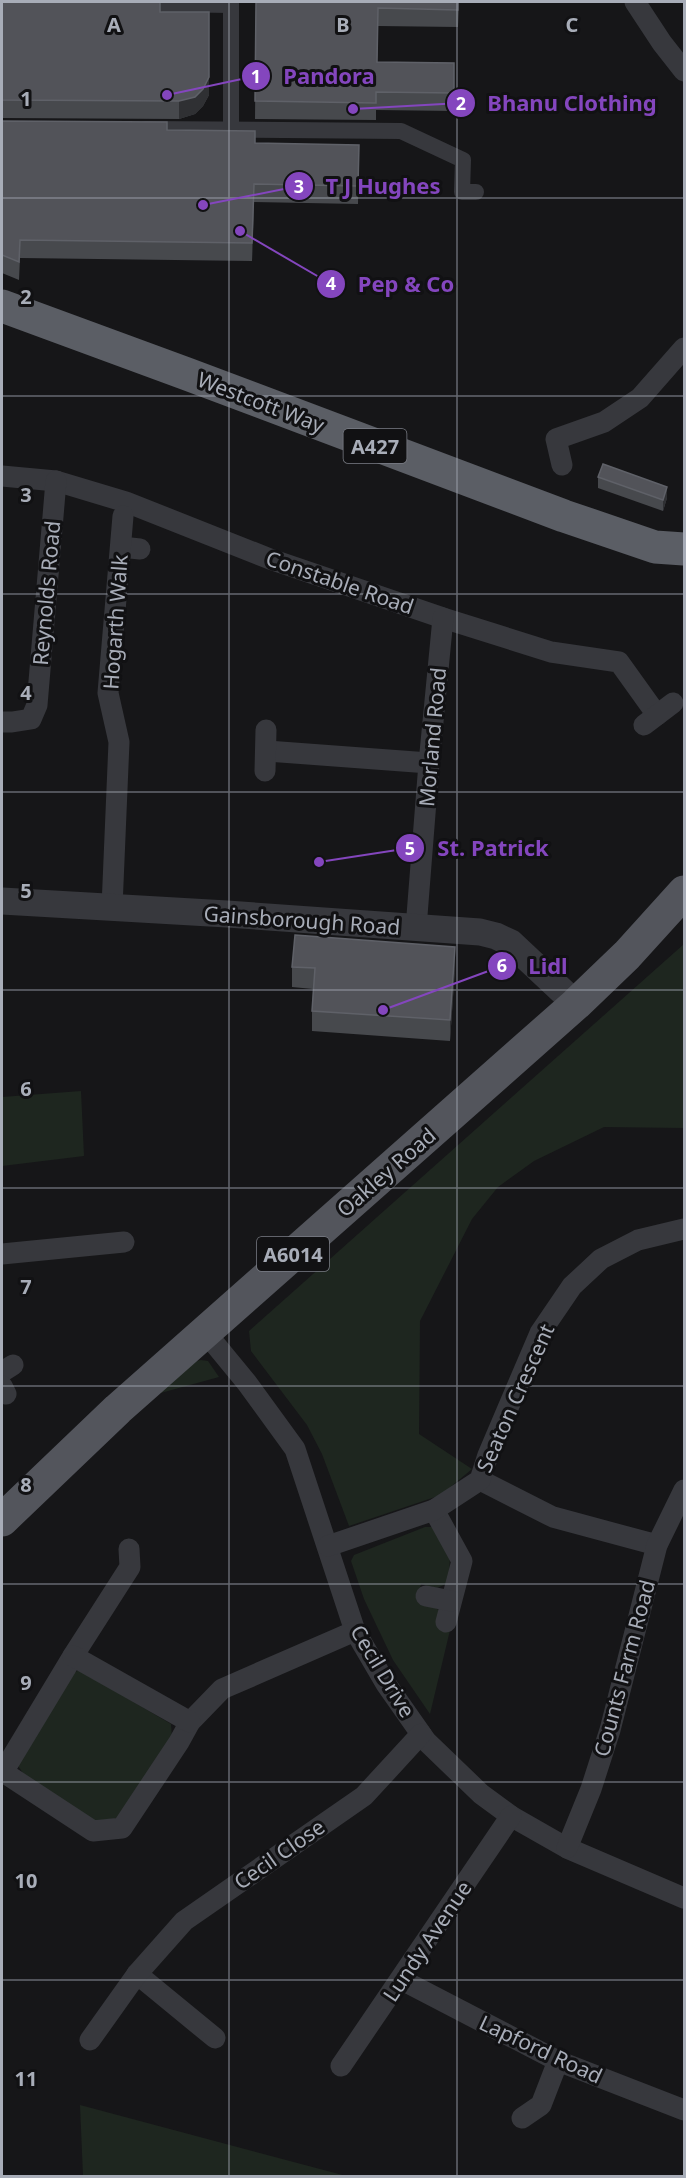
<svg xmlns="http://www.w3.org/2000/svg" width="686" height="2178" viewBox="0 0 686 2178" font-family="'Noto Sans',sans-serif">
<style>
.green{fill:#1e261f}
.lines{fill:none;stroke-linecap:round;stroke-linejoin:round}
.pedestrian{stroke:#37383d;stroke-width:16}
.minor{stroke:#37383d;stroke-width:21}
.tertiary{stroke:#37383d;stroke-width:27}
.primary{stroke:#53555c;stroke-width:33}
.trunk{stroke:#5b5e65;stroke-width:33}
.wall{fill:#47494d}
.shaded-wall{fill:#2f3033}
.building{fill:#525359;stroke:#5f6168;stroke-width:1.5}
.grid{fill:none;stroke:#a8adb8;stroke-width:1.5;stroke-opacity:0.55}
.labels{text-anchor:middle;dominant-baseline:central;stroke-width:6;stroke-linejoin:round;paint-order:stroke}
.shield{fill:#111113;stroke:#7b7e86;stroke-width:1.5}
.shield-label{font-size:20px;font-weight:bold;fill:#a8adb8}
.street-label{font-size:21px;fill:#a8adb8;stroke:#111113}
.grid-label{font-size:20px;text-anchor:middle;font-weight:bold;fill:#a8adb8;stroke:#111113;stroke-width:6;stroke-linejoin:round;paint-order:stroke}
.leader{fill:none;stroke:#8446be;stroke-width:2}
.callout-dot{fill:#8446be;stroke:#111113;stroke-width:2}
.mark-label{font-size:18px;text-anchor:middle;font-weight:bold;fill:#fff}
.callout-label{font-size:22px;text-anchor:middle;font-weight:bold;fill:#8446be;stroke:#111113;stroke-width:6;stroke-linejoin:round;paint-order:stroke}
</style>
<rect width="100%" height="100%" fill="#161618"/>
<!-- green -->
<g class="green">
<path d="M684 944V1128L604 1127 534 1161 498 1187 472 1219 420 1321 419 1434 472 1469 441 1495 349 1526 322 1454 307 1425 251 1351 249 1331Z"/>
<path d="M81 1091 84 1156 2 1166V1097Z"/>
<path d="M201 1360 208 1361 219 1377 157 1394 192 1362Z"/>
<path d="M425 1527H434L450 1554 449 1577 446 1584 437 1588 421 1584 418 1601 434 1605 451 1626 430 1714 393 1660 364 1599 351 1561 354 1555Z"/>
<path d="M79 1670 171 1724 172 1738 118 1818 95 1821 26 1778 17 1764 72 1674Z"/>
<path d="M80 2105 335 2173 346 2176H83Z"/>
</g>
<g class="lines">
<!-- pedestrian -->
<g class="pedestrian">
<path d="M163 4 231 5"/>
<path d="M146 129 401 131 463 160 462 192H476"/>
<path d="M231 129V2"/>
</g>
<!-- minor -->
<g class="minor">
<path d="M635 2 662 43 684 71"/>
<path d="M562 465 556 439 604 422 640 398 684 348"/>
<path d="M2 476 56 481 126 502 270 559 443 618 551 652 619 662 657 715"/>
<path d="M121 547 140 549"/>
<path d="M2 722H12L31 719 37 705 56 481"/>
<path d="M644 725 673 703"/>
<path d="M267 751 429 763"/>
<path d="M265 771 266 730"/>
<path d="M112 907 119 742 108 693 123 516"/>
<path d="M416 928 429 763 443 618"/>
<path d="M2 1254 124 1242"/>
<path d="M205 1332 247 1383 295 1449 355 1631 386 1684 426 1741 481 1794 511 1816 567 1848 684 1898"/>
<path d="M2 1372 13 1365"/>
<path d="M2 1386 6 1394"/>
<path d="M480 1480 553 1517 657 1545"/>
<path d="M434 1510 462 1561 446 1622"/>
<path d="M328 1546 434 1510 480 1480 488 1455 540 1333 572 1286 601 1259 638 1240 684 1229"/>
<path d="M129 1549 130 1567 73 1656 3 1772 93 1831 122 1828 179 1742 190 1722 222 1689 355 1631"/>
<path d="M426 1596 451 1601"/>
<path d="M73 1656 190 1722"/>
<path d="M567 1848 591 1789 610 1730 657 1545 684 1490"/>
<path d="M137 1974 215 2038"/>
<path d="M402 1980 558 2061 684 2110"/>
<path d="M90 2040 137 1974 184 1921 364 1796 421 1734"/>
<path d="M341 2066 511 1816"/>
<path d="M522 2118 541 2105 558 2061"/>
</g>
<!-- tertiary -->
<path class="tertiary" d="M2 901 227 914 480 932 496 936 511 943 576 1004"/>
<!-- primary -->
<path class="primary" d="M2 1520 118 1409 576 1004 627 955 684 892"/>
<!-- trunk -->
<path class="trunk" d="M2 306 187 374 564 516 655 547 684 549"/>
</g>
<!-- wall -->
<g class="wall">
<path d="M2 2 160 12 209 95 203 106 195 114 179 119 2 118Z"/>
<path d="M256 2H459L458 27 378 26 377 62 454 63V111L376 110V120L255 119Z"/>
<path d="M2 121 167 130 255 143 359 145 358 204 254 202 252 261 20 258 19 280 2 273Z"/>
<path d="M598 477 667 498 663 511 598 488Z"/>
<path d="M292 967 455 968 450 1041 312 1031V1011L313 989 292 987Z"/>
</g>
<!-- shaded-wall -->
<g class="shaded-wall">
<path d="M209 12V95L203 106 195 114 179 119V101Z"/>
<path d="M254 184V202L252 261V243Z"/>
<path d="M667 487V498L663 511V500Z"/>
<path d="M455 947V968L450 1041V1020Z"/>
</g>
<!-- building -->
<g class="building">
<path d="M2 2H160V12H209V77L203 89 195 97 179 101 2 100Z"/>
<path d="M256 2H458V10L378 8 377 62 454 63V93L376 92V103L255 101Z"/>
<path d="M2 121 167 122V130L255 131V143L359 145 358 186 254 184 252 243 20 240 19 262 2 255Z"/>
<path d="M603 464 667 487 663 500 598 477Z"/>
<path d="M295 935 455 947 450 1020 312 1011 315 968 292 967Z"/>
</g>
<!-- grid -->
<path class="grid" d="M229 2V2176M457 2V2176M2 198H684M2 396H684M2 594H684M2 792H684M2 990H684M2 1188H684M2 1386H684M2 1584H684M2 1782H684M2 1980H684"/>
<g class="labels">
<!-- shield labels -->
<g class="shield">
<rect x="343.5" y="429" width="63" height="34" rx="4.5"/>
<rect x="257" y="1237" width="72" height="34" rx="4.5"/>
</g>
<g class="shield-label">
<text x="375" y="446">A427</text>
<text x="293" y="1254">A6014</text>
</g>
<!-- street labels -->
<g class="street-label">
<text transform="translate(261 402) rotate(21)">Westcott Way</text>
<text transform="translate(340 582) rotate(19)">Constable Road</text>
<text transform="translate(46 593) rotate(-85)">Reynolds Road</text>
<text transform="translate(115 622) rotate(-86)">Hogarth Walk</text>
<text transform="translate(432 737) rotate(-85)">Morland Road</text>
<text transform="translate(302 920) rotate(4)">Gainsborough Road</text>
<text transform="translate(386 1172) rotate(-41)">Oakley Road</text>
<text transform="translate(515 1398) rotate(-66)">Seaton Crescent</text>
<text transform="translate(624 1668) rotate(-75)">Counts Farm Road</text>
<text transform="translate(383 1671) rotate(59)">Cecil Drive</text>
<text transform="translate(279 1854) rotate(-35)">Cecil Close</text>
<text transform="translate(427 1941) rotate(-56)">Lundy Avenue</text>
<text transform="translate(541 2049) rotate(25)">Lapford Road</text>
</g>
</g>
<g class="grid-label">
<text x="114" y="32">A</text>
<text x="343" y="32">B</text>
<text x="572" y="32">C</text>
<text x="26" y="106">1</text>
<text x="26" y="304">2</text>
<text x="26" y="502">3</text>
<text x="26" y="700">4</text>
<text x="26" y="898">5</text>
<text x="26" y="1096">6</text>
<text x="26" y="1294">7</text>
<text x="26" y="1492">8</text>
<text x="26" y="1690">9</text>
<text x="26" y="1888">10</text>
<text x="26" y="2086">11</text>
</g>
<!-- callouts -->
<path class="leader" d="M167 95L256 76M353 109L461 103M203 205L299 186M240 231L331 284M319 862L410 848M383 1010L502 966"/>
<g class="callout-dot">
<circle cx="167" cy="95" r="6"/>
<circle cx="353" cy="109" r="6"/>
<circle cx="203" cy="205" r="6"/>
<circle cx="240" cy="231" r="6"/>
<circle cx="319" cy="862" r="6"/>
<circle cx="383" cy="1010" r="6"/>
<circle cx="256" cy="76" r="15"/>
<circle cx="461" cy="103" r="15"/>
<circle cx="299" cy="186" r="15"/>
<circle cx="331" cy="284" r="15"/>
<circle cx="410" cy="848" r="15"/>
<circle cx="502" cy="966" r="15"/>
</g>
<g class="mark-label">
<text x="256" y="83">1</text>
<text x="461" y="110">2</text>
<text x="299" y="193">3</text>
<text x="331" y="290">4</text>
<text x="410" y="855">5</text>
<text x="502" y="972">6</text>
</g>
<g class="callout-label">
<text x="329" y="84">Pandora</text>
<text x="572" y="111">Bhanu Clothing</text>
<text x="383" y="194">T J Hughes</text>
<text x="406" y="292">Pep &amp; Co</text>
<text x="493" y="856">St. Patrick</text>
<text x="548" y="974">Lidl</text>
</g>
<!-- border -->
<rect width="686" height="2178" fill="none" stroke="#a8adb8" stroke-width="6"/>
</svg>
